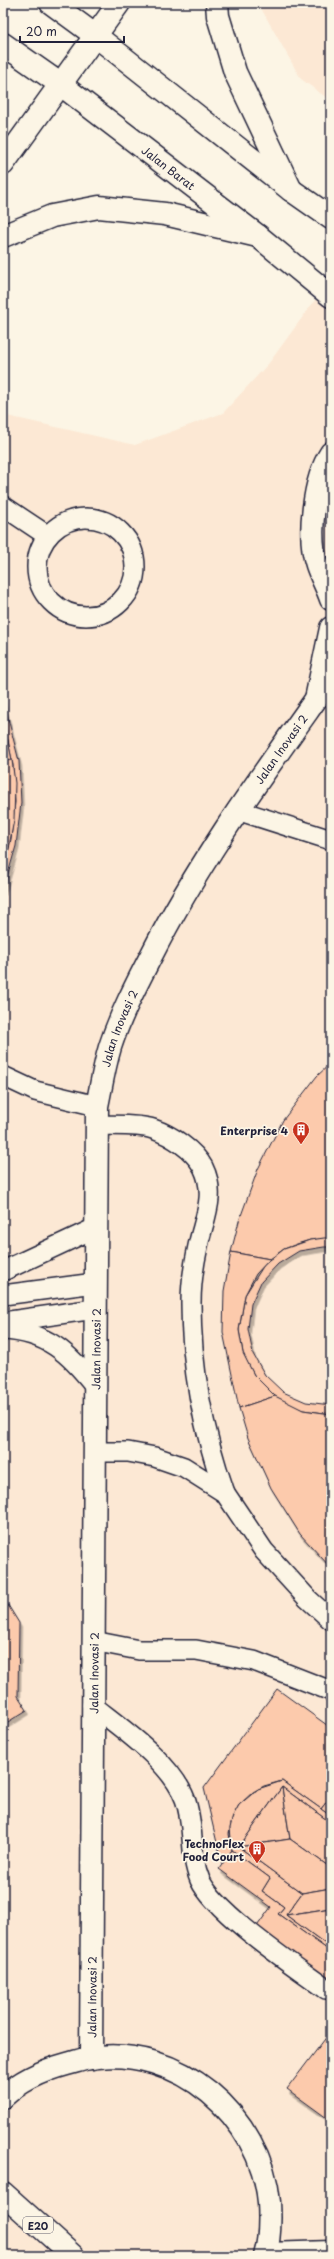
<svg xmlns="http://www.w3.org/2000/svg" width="334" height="2259" viewBox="0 0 334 2259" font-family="'Playpen Sans',sans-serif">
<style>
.built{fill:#fce8d4}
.building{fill:#fccaac;stroke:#22223b;filter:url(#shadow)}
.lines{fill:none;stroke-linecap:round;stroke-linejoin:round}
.service-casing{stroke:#22223b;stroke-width:22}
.minor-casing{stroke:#22223b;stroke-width:25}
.secondary-casing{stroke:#22223b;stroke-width:25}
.trunk-casing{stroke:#22223b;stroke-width:25}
.motorway-casing{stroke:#22223b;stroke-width:25}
.service{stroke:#fcf5e5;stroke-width:19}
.minor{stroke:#fcf5e5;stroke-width:22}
.secondary{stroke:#fcf5e5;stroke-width:22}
.trunk{stroke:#fcf5e5;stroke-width:22}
.motorway{stroke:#fcf5e5;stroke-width:22}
.labels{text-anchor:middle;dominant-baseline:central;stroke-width:3.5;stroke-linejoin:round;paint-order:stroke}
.shield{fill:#fcf5e5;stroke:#63616e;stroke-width:1}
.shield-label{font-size:10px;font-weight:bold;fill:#22223b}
.street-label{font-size:11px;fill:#22223b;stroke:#fcf5e5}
.poi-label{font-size:11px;font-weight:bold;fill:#22223b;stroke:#fcf5e5;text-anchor:end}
</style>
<defs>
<filter id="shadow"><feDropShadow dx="2.5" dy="4.5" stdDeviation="0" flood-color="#0004"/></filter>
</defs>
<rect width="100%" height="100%" fill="#fcf5e5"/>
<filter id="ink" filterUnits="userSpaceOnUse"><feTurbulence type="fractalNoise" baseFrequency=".025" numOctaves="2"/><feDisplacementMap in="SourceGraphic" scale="8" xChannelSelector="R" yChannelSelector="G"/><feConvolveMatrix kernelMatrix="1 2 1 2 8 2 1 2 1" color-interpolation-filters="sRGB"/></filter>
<g filter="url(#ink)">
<!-- built -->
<g class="built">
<path d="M258 3H331V101L301 79Z"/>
<path d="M331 278V2256H3V415L135 445 223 413 269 363Z"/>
</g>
<!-- building -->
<g class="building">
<path d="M3 699 19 761 21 803 16 846 3 891V865L5 867 11 839 15 802 13 765 3 717Z"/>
<path d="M3 717 12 760 3 761Z"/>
<path d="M12 760 15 783 14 820 5 867 3 865V761Z"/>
<path d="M331 1063V1238L310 1240 297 1244 284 1249 270 1259 231 1252 239 1221 258 1169 283 1120 317 1076Z"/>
<path d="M324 1238H331V1247H324L299 1251 278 1264 261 1282 251 1304 248 1329 253 1354 265 1375 283 1392 306 1402 331 1405V1414L303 1410 290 1406 269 1392 254 1375 248 1364 243 1353 239 1330 245 1295 264 1265 284 1249 310 1240Z"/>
<path d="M231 1252 270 1259 256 1274 245 1295 239 1330 243 1353 254 1375 275 1396 239 1408 223 1332 224 1291Z"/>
<path d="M275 1396 303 1410 331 1414V1568L300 1534 271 1488 248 1438 239 1408Z"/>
<path d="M3 1597 19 1623 18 1696 27 1710 3 1725Z"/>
<path d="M277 1689 331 1728V1796L321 1809 282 1781 264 1786 253 1792 239 1805 233 1816 229 1834 232 1850 222 1864 204 1788Z"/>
<path d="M282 1781 331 1816V1823L282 1787 239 1847 302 1893 286 1915 331 1948V1952L278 1914 284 1907 262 1891 270 1878 232 1850 230 1828 233 1816 239 1805 258 1789Z"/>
<path d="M282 1787 290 1839 239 1847Z"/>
<path d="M282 1787 331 1823V1868L290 1839Z"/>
<path d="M331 1796V1816L321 1809Z"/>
<path d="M290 1839 331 1868V1888L302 1893 239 1847Z"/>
<path d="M232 1850 270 1878 262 1891 284 1907 278 1914 331 1952V1985L255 1929 271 1907 219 1869Z"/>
<path d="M331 1888V1908L286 1915 302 1893Z"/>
<path d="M331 1908V1948L286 1915Z"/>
<path d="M331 2031V2121L287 2089Z"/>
</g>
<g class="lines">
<defs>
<g id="service">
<path d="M3 506 48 536"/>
<circle cx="86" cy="567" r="49"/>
<path d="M237 810 331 840"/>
<path d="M3 1076 35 1091 97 1106"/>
<path d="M96 1125C112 1126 138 1124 153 1129 171 1135 194 1150 203 1167 217 1195 204 1218 198 1246 194 1264 191 1284 191 1303 191 1369 203 1431 225 1493"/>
<path d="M3 1271 95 1228"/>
<path d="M3 1295 95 1283"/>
<path d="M3 1322 95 1309"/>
<path d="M3 1330C47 1332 69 1353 95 1386"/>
<path d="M95 1452H128L155 1457 184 1467 225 1493 264 1551 308 1599 331 1620"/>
<path d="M93 1641 139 1650H196L254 1661 331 1691"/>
<path d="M92 1705C122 1729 171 1762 185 1799 195 1825 189 1855 200 1880 215 1913 295 1966 326 1989"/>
</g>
<g id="minor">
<path d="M96 36 291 190 331 218"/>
<path id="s1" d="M60 84 258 236 331 296"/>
<path d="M331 453C314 479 307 536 317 565 321 577 327 587 331 599"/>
<path d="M316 699 331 628"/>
<path id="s2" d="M91 2058 97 1106C101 1087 104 1067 110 1047 120 1016 136 985 151 956 197 865 257 782 316 699L331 683"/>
<path d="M3 2097C20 2081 45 2070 67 2064 75 2062 83 2059 90 2058 178 2044 261 2116 269 2202 270 2219 270 2239 265 2256"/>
<path d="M266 2254 331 2252"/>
</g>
<g id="secondary">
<path d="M51 3 96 36"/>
<path d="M3 44 60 84"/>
</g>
<g id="trunk">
<path d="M217 3 218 16 235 72 291 190"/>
<path d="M3 164 119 3"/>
<path d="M3 236 52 216 99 207 165 214 258 236"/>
</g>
<path id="motorway" d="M3 2193 73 2256"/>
</defs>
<!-- service casing -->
<use href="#service" class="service-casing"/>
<!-- minor casing -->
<use href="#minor" class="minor-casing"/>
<!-- secondary casing -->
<use href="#secondary" class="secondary-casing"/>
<!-- trunk casing -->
<use href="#trunk" class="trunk-casing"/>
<!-- motorway casing -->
<use href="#motorway" class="motorway-casing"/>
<!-- service -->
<use href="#service" class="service"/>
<!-- minor -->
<use href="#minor" class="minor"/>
<!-- secondary -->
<use href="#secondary" class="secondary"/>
<!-- trunk -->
<use href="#trunk" class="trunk"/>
<!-- motorway -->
<use href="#motorway" class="motorway"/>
</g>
</g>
<!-- icons -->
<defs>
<symbol id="building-pin" viewBox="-11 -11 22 30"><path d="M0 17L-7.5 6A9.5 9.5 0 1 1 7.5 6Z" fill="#c8321e" stroke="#fcf5e5"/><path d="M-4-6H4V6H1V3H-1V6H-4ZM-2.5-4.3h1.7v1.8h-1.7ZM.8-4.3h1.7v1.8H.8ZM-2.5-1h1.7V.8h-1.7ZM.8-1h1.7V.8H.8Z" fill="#fff"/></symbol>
</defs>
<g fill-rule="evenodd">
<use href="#building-pin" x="291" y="1120" width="20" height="27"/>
<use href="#building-pin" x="247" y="1839" width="20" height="27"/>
</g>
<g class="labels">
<!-- shield labels -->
<rect class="shield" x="23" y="2217" width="30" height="16" rx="3"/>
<g class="shield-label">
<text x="38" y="2225">E20</text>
</g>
<!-- street labels -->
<g class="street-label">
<text stroke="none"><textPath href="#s1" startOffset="137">Jalan Barat</textPath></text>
<text stroke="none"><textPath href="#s2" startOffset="1357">Jalan Inovasi 2</textPath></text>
<text stroke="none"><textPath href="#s2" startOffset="1033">Jalan Inovasi 2</textPath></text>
<text stroke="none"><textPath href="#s2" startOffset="709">Jalan Inovasi 2</textPath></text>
<text stroke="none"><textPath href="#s2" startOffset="385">Jalan Inovasi 2</textPath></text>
<text stroke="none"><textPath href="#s2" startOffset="61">Jalan Inovasi 2</textPath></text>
</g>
<!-- poi labels -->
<g class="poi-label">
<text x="288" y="1130">Enterprise 4</text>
<text x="244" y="1843">TechnoFlex<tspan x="244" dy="13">Food Court</tspan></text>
</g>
</g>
<!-- margin -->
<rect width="334" height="2259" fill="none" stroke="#fcf5e5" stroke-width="16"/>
<rect x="8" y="8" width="318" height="2243" fill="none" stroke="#22223b" stroke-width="1.5" filter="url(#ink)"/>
<!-- scale -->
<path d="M20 36v6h104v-6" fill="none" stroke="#22223b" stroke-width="2"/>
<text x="26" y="36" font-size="12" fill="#22223b" stroke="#fcf5e5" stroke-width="3" paint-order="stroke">20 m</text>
</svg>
